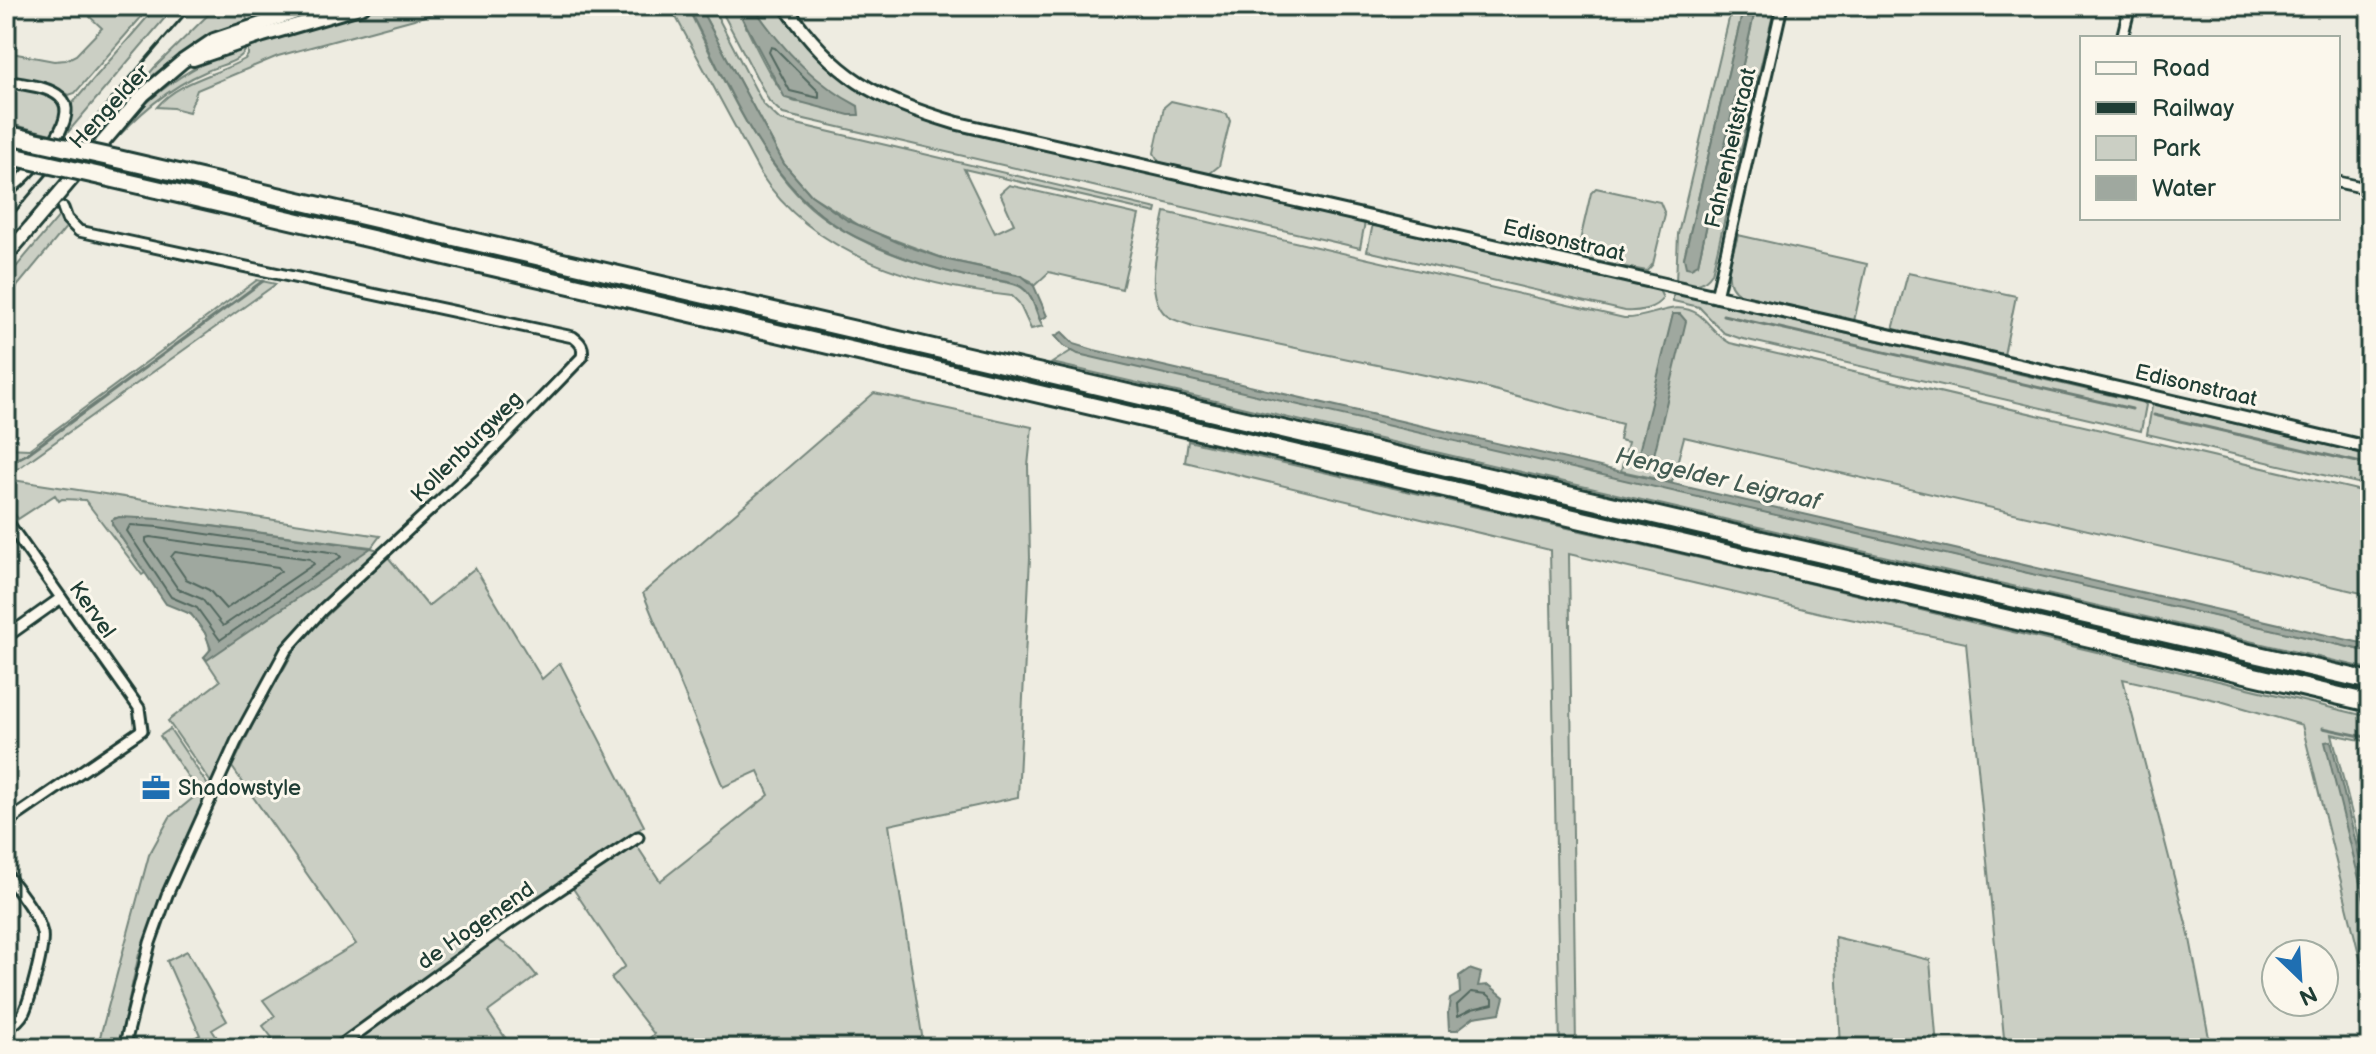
<svg xmlns="http://www.w3.org/2000/svg" width="2376" height="1054" viewBox="0 0 2376 1054" font-family="'Balsamiq Sans',sans-serif">
<style>
.green{fill:#cbcfc4;stroke:#75867c;stroke-width:2}
.water{fill:#9fa89f;stroke:#6c7d74;stroke-width:2}
.lines{fill:none;stroke-linecap:round;stroke-linejoin:round}
.shore{stroke:#52685f;stroke-width:2}
.stream{stroke:#6c7d74;stroke-width:3}
.minor-casing{stroke:#1f3d34;stroke-width:15}
.tertiary-casing{stroke:#1f3d34;stroke-width:17}
.secondary-casing{stroke:#1f3d34;stroke-width:18}
.motorway-casing{stroke:#1f3d34;stroke-width:22}
.minor{stroke:#fbf7ec;stroke-width:9}
.tertiary{stroke:#fbf7ec;stroke-width:11}
.secondary{stroke:#fbf7ec;stroke-width:12}
.motorway{stroke:#fbf7ec;stroke-width:16}
.rail{stroke:#1f3d34;stroke-width:3}
.motorway-bridge-casing{stroke:#1f3d34;stroke-width:22;stroke-linecap:butt}
.motorway-bridge{stroke:#fbf7ec;stroke-width:16}
.labels{text-anchor:middle;dominant-baseline:central;stroke-width:6;stroke-linejoin:round;paint-order:stroke}
.street-label{font-size:22px;fill:#1f3d34;stroke:#fbf7ec}
.poi-label{font-size:22px;fill:#1f3d34;stroke:#fbf7ec;text-anchor:start}
.water-label{font-size:24px;font-style:italic;fill:#455d54;stroke:#fbf7ec}
</style>
<rect width="100%" height="100%" fill="#eeece1"/>
<filter id="ink" filterUnits="userSpaceOnUse"><feTurbulence type="fractalNoise" baseFrequency=".0125" numOctaves="2"/><feDisplacementMap in="SourceGraphic" scale="16" xChannelSelector="R" yChannelSelector="G"/><feConvolveMatrix kernelMatrix="1 2 1 2 8 2 1 2 1" color-interpolation-filters="sRGB"/></filter>
<g filter="url(#ink)">
<!-- green -->
<g class="green">
<path d="M99 6H151L75 93 69 95 54 87 6 76V52L54 61 66 60 76 55 102 28 90 17Z"/>
<path d="M157 6H175L64 137 60 136 69 123 72 104Z"/>
<path d="M217 6H243L248 23C211 39 174 54 145 83 128 100 109 133 90 144L154 68Z"/>
<path d="M377 6H462L278 56 197 90 189 112 173 108 157 107C178 81 217 75 245 59L248 55V45Z"/>
<path d="M670 6H687C718 69 764 174 820 215 860 245 917 265 965 276 981 280 1003 279 1019 286 1034 293 1035 314 1043 326L1031 329 1019 303 1012 296C919 286 813 256 760 173Z"/>
<path d="M699 6H712L763 104 780 120 1157 209 1156 213 964 169 995 233 1014 224 1000 193 1009 185 1139 215 1122 289 1049 272 1034 286 1031 281 1016 274 948 260 865 229 811 195 784 164Z"/>
<path d="M719 6H736C746 25 777 100 796 102 810 104 827 99 841 98 806 76 775 40 753 6H779C816 63 866 101 931 121L1365 222 1360 248 783 114 769 101Z"/>
<path d="M1732 6H1744L1684 258 1698 264 1756 6H1775L1712 273C1702 288 1691 285 1676 282L1678 234Z"/>
<path d="M243 45 245 51C238 63 219 65 207 71 167 88 136 116 108 148L104 147C149 96 179 71 243 45Z"/>
<path d="M6 83 56 97 63 110 55 135 6 123Z"/>
<path d="M1171 101 1227 114 1230 121 1219 166 1209 174 1159 162 1154 153 1164 107Z"/>
<path d="M1596 188 1660 202 1665 214 1653 264 1647 271 1576 258 1591 193Z"/>
<path d="M1165 212 1624 318C1649 320 1674 298 1698 314 1710 323 1716 336 1730 343L2370 493V595L1684 437 1672 482 1621 471 1628 442 1619 440 1622 424 1487 388 1195 327C1187 323 1173 321 1166 315 1142 293 1160 240 1165 212Z"/>
<path d="M59 216 63 217 68 225 6 300V279Z"/>
<path d="M1373 224 1659 290 1663 298C1655 309 1639 312 1625 311L1367 251Z"/>
<path d="M1738 235 1867 264 1854 321 1740 294C1718 282 1734 253 1738 235Z"/>
<path d="M1908 273 2016 296 2004 355 1893 330Z"/>
<path d="M257 280 276 284 6 477V448L29 449Z"/>
<path d="M1677 294 2144 403 2146 405 2141 431 1739 338 1724 333 1699 307 1673 301V296Z"/>
<path d="M1071 351 2370 652V669L1052 363Z"/>
<path d="M874 393 1032 427 1028 466 1030 558 1018 797 889 825 924 1048H639L654 1034 611 978 625 966 572 887 635 843 660 881 769 795 758 771 723 787 643 593Z"/>
<path d="M2155 405 2370 455V486L2147 434 2152 406Z"/>
<path d="M1188 441 1782 577 2370 717V742L2332 734 2370 886V998L2302 725 2220 701 2123 679 2190 939 2211 1048H2005L1966 643 1821 613 1569 554 1576 1048H1560L1550 550 1185 462Z"/>
<path d="M6 479 380 536 371 548 380 550C353 575 324 599 300 628 262 673 238 731 212 784L168 721 220 681 204 657 210 652C210 637 198 617 185 611L258 625 370 547 159 519 115 518 112 524 145 573 142 575 85 500 62 499 59 501 55 495 18 519 6 501Z"/>
<path d="M388 557 428 606 475 568 542 679 560 663 644 826 333 1048H280L263 1026 275 1016 263 1000 356 944 232 767 260 710 300 641Z"/>
<path d="M170 729 209 787 139 954 118 1048H97L149 855 170 817 199 793 160 736Z"/>
<path d="M1835 937 1930 960 1937 1048H1840Z"/>
<path d="M497 939 519 954 537 976 488 1012 512 1048H347Z"/>
<path d="M187 951 227 1021 212 1030 224 1048H175L200 1035 167 961Z"/>
</g>
<!-- water -->
<g class="water">
<path d="M687 6H699L784 164 811 195 847 220 904 245 948 260 1022 276 1034 286 1047 316 1040 320C1036 308 1031 291 1018 285 1004 279 985 280 970 277 932 269 891 254 856 237 766 192 732 90 687 6Z"/>
<path d="M736 6H753C780 47 814 83 858 106L859 115H849L785 98Z"/>
<path d="M1744 6H1756L1698 264 1691 268 1686 267 1684 258Z"/>
<path d="M1673 314H1680L1686 321 1654 455 1639 452Z"/>
<path d="M1062 332 1074 344 1094 350 2370 645V652L1078 354 1064 346 1055 336Z"/>
<path d="M119 517 159 519 371 548 207 660 204 657 211 649 205 633 191 614 166 604 112 524V520Z"/>
<path d="M2331 741 2370 900V923L2325 742Z"/>
<path d="M1469 969 1481 973 1478 986 1489 985 1504 997 1500 1013 1474 1017 1457 1030H1449L1448 1013 1450 999 1460 993 1459 976Z"/>
</g>
<g class="lines">
<!-- shore -->
<g class="shore">
<path d="M771 47 775 48 819 92V98L790 91 769 52Z"/>
<path d="M130 525 158 527 337 553 341 557 220 640 197 608 171 597 127 531Z"/>
<path d="M150 537 310 559 314 564 223 626 202 599 178 589 146 542V538Z"/>
<path d="M175 552 278 567 281 571 226 609 209 590 186 579 171 557Z"/>
<path d="M1471 992 1487 994 1493 999V1004L1472 1009 1458 1016 1457 1005Z"/>
</g>
<!-- stream -->
<g class="stream">
<path d="M1723 315 2132 409"/>
<path d="M2154 415 2370 465"/>
<path d="M10 463 27 454 263 281"/>
<path d="M2323 728 2370 738"/>
</g>
<defs>
<g id="minor">
<path d="M2122 38 2130 6"/>
<path d="M6 81C21 84 48 86 60 97 85 118 25 180 6 192"/>
<path d="M2338 182 2370 189"/>
<path d="M63 208 67 219 79 231 573 337C581 343 584 347 582 357L473 470 322 610 286 650 236 742 167 895 150 943 124 1048"/>
<path d="M1716 297 1782 6"/>
<path d="M6 520 139 708 142 730 6 823"/>
<path d="M6 637 61 598"/>
<path d="M6 874C18 891 37 912 42 933 45 946 30 999 24 1012 20 1020 13 1025 6 1029"/>
<path d="M337 1048 498 931 638 837"/>
</g>
<path id="tertiary" d="M785 6C835 78 874 98 956 123L2044 371 2370 448"/>
<g id="secondary">
<path d="M193 59 263 35 363 6"/>
<path d="M6 256 143 95 183 61 214 40 314 6"/>
</g>
<g id="motorway">
<path d="M6 134 35 141"/>
<path d="M118 159 2370 681"/>
<path d="M105 177 2370 703"/>
</g>
</defs>
<!-- minor casing -->
<use href="#minor" class="minor-casing"/>
<!-- tertiary casing -->
<use href="#tertiary" class="tertiary-casing"/>
<!-- secondary casing -->
<use href="#secondary" class="secondary-casing"/>
<!-- motorway casing -->
<use href="#motorway" class="motorway-casing"/>
<!-- minor -->
<use href="#minor" class="minor"/>
<!-- tertiary -->
<use href="#tertiary" class="tertiary"/>
<!-- secondary -->
<use href="#secondary" class="secondary"/>
<!-- motorway -->
<use href="#motorway" class="motorway"/>
<!-- rail -->
<path class="rail" d="M6 222 192 6"/>
<defs>
<g id="motorway-bridge">
<path d="M35 141 118 159"/>
<path d="M20 158 105 177"/>
</g>
</defs>
<!-- motorway-bridge casing -->
<use href="#motorway-bridge" class="motorway-bridge-casing"/>
<!-- motorway-bridge -->
<use href="#motorway-bridge" class="motorway-bridge"/>
</g>
</g>
<!-- icons -->
<defs>
<symbol id="office-bare" viewBox="-9 -9 18 18"><path d="M-6-3h4V-5.5h4V-3h4V5H-6ZM-1-4.5V-3h2v-1.5ZM-6 0V1H6V0Z" fill="#1f6fb2" stroke="#fbf7ec" stroke-width="2.5" paint-order="stroke"/></symbol>
</defs>
<g fill-rule="evenodd">
<use href="#office-bare" x="136" y="768" width="40" height="40"/>
</g>
<g class="labels">
<!-- street labels -->
<g class="street-label">
<text transform="translate(110 107) rotate(-47)">Hengelder</text>
<text transform="translate(1731 148) rotate(-77)">Fahrenheitstraat</text>
<text transform="translate(1564 241) rotate(13)">Edisonstraat</text>
<text transform="translate(2196 386) rotate(13)">Edisonstraat</text>
<text transform="translate(467 447) rotate(-45)">Kollenburgweg</text>
<text transform="translate(92 610) rotate(55)">Kervel</text>
<text transform="translate(476 926) rotate(-35)">de Hogenend</text>
</g>
<!-- poi labels -->
<g class="poi-label">
<text x="178" y="788">Shadowstyle</text>
</g>
<!-- water labels -->
<g class="water-label">
<text transform="translate(1718 479) rotate(13)">Hengelder Leigraaf</text>
</g>
</g>
<!-- margin -->
<rect width="2376" height="1054" fill="none" stroke="#fbf7ec" stroke-width="32"/>
<rect x="16" y="16" width="2344" height="1022" fill="none" stroke="#1f3d34" stroke-width="3" filter="url(#ink)"/>
<!-- legend -->
<rect x="2080" y="36" width="260" height="184" fill="#fbf7ec" stroke="#a3ada2" stroke-width="2"/>
<rect x="2096" y="62" width="40" height="12" fill="#fbf7ec" stroke="#a3ada2" stroke-width="2"/>
<text x="2152" y="76" font-size="24" fill="#1f3d34">Road</text>
<rect x="2096" y="102" width="40" height="12" fill="#1f3d34" stroke="#a3ada2" stroke-width="2"/>
<text x="2152" y="116" font-size="24" fill="#1f3d34">Railway</text>
<rect x="2096" y="136" width="40" height="24" fill="#cbcfc4" stroke="#a3ada2" stroke-width="2"/>
<text x="2152" y="156" font-size="24" fill="#1f3d34">Park</text>
<rect x="2096" y="176" width="40" height="24" fill="#9fa89f" stroke="#a3ada2" stroke-width="2"/>
<text x="2152" y="196" font-size="24" fill="#1f3d34">Water</text>
<!-- north arrow -->
<g transform="translate(2300 978) rotate(155)"><circle r="38" fill="#fbf7ec" stroke="#a3ada2" stroke-width="2"/>
<path d="M0-6L14 30L0 20L-14 30Z" fill="#1f6fb2"/>
<text y="-12" font-size="22" font-weight="bold" text-anchor="middle" fill="#1f3d34">N</text>
</g>
</svg>
